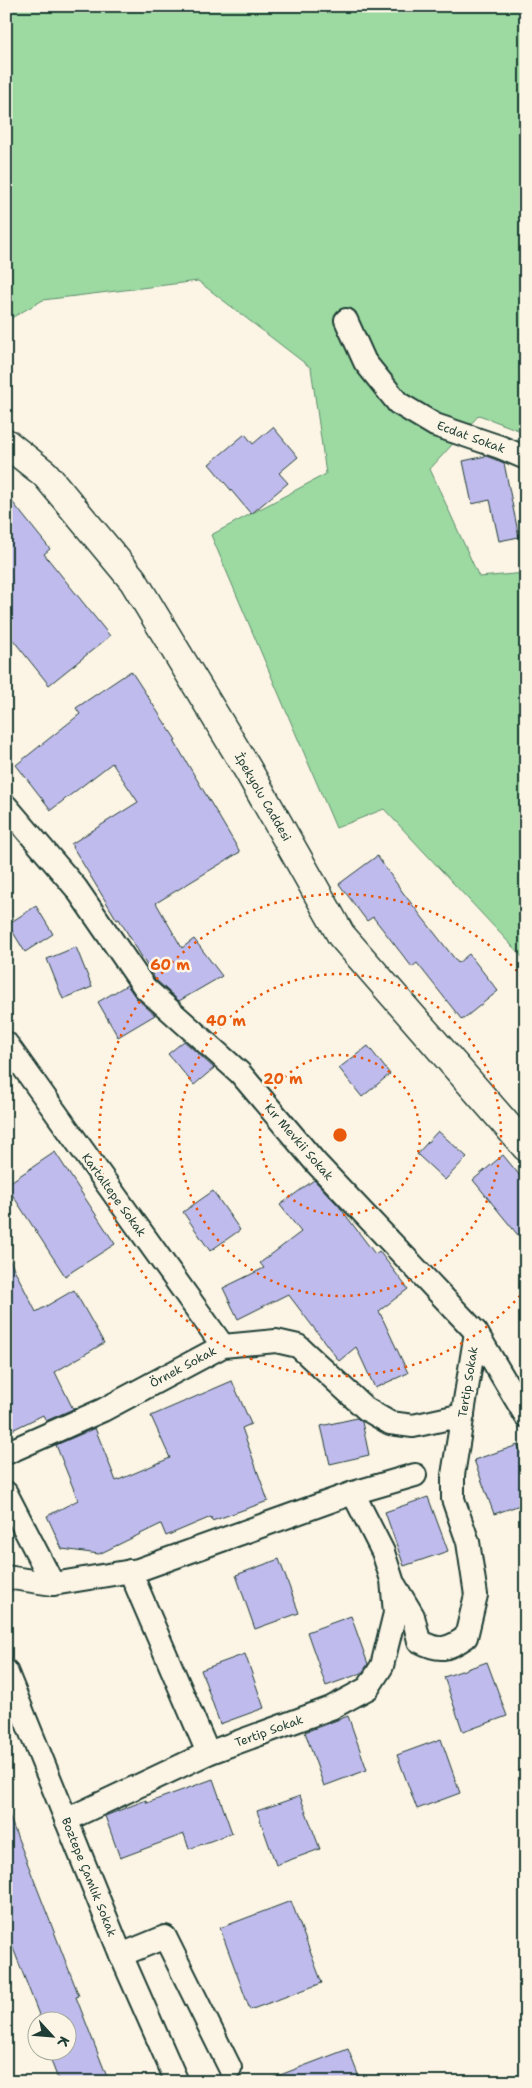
<svg xmlns="http://www.w3.org/2000/svg" width="532" height="2088" viewBox="0 0 532 2088" font-family="'Shantell Sans',sans-serif">
<style>
.green{fill:#9cdaa2;stroke:#5e8c6b}
.building{fill:#c0bbed;stroke:#1f3d34}
.lines{fill:none;stroke-linecap:round;stroke-linejoin:round}
.minor-casing{stroke:#1f3d34;stroke-width:26}
.tertiary-casing{stroke:#1f3d34;stroke-width:31}
.minor{stroke:#fcf5e5;stroke-width:22}
.tertiary{stroke:#fcf5e5;stroke-width:28}
.ring{fill:none;stroke:#e8590c;stroke-width:2.5;stroke-dasharray:2.5 5}
.labels{text-anchor:middle;dominant-baseline:central;stroke-width:5;stroke-linejoin:round;paint-order:stroke}
.street-label{font-size:12px;fill:#1f3d34;stroke:#fcf5e5}
.centre{fill:#e8590c;stroke:#fcf5e5;stroke-width:2.5}
.ring-label{font-size:15px;text-anchor:middle;font-weight:bold;fill:#e8590c;stroke:#fcf5e5;stroke-width:5;stroke-linejoin:round;paint-order:stroke}
</style>
<rect width="100%" height="100%" fill="#fcf5e5"/>
<filter id="ink" filterUnits="userSpaceOnUse"><feTurbulence type="fractalNoise" baseFrequency=".02" numOctaves="2"/><feDisplacementMap in="SourceGraphic" scale="10" xChannelSelector="R" yChannelSelector="G"/><feConvolveMatrix kernelMatrix="1 2 1 2 8 2 1 2 1" color-interpolation-filters="sRGB"/></filter>
<g filter="url(#ink)">
<!-- green -->
<path class="green" d="M6 6H526V433L479 415 430 469 479 577 526 573V961L384 809 336 828 211 535 326 474 311 368 198 281 43 300 6 321Z"/>
<!-- building -->
<g class="building">
<path d="M273 427 298 457 279 473 288 483 251 514 209 464 245 434 253 444Z"/>
<path d="M486 456 504 463 519 537 499 541 490 500 472 504 463 461Z"/>
<path d="M6 494 50 549 44 554 110 636 49 685 6 631Z"/>
<path d="M131 671 176 740 174 741 240 852 156 903 182 948 194 939 222 976 179 1001 155 979 119 919 117 920 71 844 138 802 112 763 51 810 16 765 80 714 76 708Z"/>
<path d="M377 856 404 894 458 963 469 954 498 991 462 1020 417 963 412 967 373 917 367 921 339 884Z"/>
<path d="M36 906 53 934 25 952 8 924Z"/>
<path d="M76 947 92 987 63 999 47 959Z"/>
<path d="M127 985 136 998 155 1015 118 1037 98 1002Z"/>
<path d="M184 1041 214 1068 194 1085 168 1054Z"/>
<path d="M368 1046 390 1074 362 1097 339 1068Z"/>
<path d="M438 1131 467 1157 445 1180 417 1154Z"/>
<path d="M55 1152 115 1244 65 1276 6 1185Z"/>
<path d="M503 1155 526 1183V1245L473 1180Z"/>
<path d="M314 1180 338 1205 375 1254 379 1251 408 1289 379 1311 408 1373 375 1388 356 1347 339 1361 288 1294 238 1319 223 1288 264 1268 260 1263 301 1232 280 1205Z"/>
<path d="M213 1191 240 1230 210 1251 183 1212Z"/>
<path d="M6 1253 36 1312 74 1290 104 1343 55 1372 73 1409 46 1421 43 1415 6 1433Z"/>
<path d="M232 1381 251 1424 242 1428 268 1501 212 1521 211 1517 166 1536 161 1524 99 1554 62 1549 47 1516 78 1500 56 1445 95 1428 116 1481 170 1458 151 1416Z"/>
<path d="M357 1418 362 1422 369 1455 330 1464 321 1426Z"/>
<path d="M518 1445 526 1467V1503L494 1514 474 1460Z"/>
<path d="M428 1497 448 1551 404 1566 385 1512Z"/>
<path d="M279 1559 299 1613 255 1629 236 1575Z"/>
<path d="M351 1616 368 1664 362 1673 326 1686 307 1632Z"/>
<path d="M245 1654 264 1708 220 1724 201 1670Z"/>
<path d="M487 1662 507 1716 463 1732 444 1677Z"/>
<path d="M348 1716 367 1770 324 1786 305 1732Z"/>
<path d="M441 1739 460 1793 417 1809 397 1755Z"/>
<path d="M213 1779 232 1833 189 1849 184 1834 120 1858 105 1816 146 1800 147 1803Z"/>
<path d="M300 1796 320 1849 276 1865 257 1811Z"/>
<path d="M6 1813H8L79 1996 76 1997 109 2082H59L47 2050H68V2020H41L6 1930Z"/>
<path d="M291 1901 322 1983 250 2010 220 1928Z"/>
<path d="M348 2049 361 2082H267V2080Z"/>
</g>
<g class="lines">
<defs>
<g id="minor">
<path d="M346 320 365 362 398 403 435 425 500 447 526 458"/>
<path d="M6 806 76 888 145 988 240 1073 316 1163 476 1332 526 1416"/>
<path d="M6 1043 223 1346"/>
<path d="M6 1453 103 1410 223 1346 276 1341 298 1346 366 1409 390 1423 413 1426 463 1415"/>
<path d="M6 1493 53 1584"/>
<path d="M130 1571 208 1753"/>
<path d="M6 1577 53 1584 138 1570 353 1493 415 1475"/>
<path d="M395 1586 413 1616 419 1641C440 1652 447 1650 466 1637L476 1595 468 1542 453 1499V1475L476 1332"/>
<path d="M6 1671 121 1955 177 2082"/>
<path d="M66 1820 208 1753 331 1708 368 1688 382 1666 395 1613 392 1580 383 1552 353 1493"/>
<path d="M121 1955 165 1937 230 2068"/>
</g>
<path id="tertiary" d="M6 443 45 474 133 580 248 770 341 935 526 1147"/>
</defs>
<!-- minor casing -->
<use href="#minor" class="minor-casing"/>
<!-- tertiary casing -->
<use href="#tertiary" class="tertiary-casing"/>
<!-- minor -->
<use href="#minor" class="minor"/>
<!-- tertiary -->
<use href="#tertiary" class="tertiary"/>
</g>
</g>
<!-- distance rings -->
<g class="ring">
<circle cx="340" cy="1135" r="80"/>
<circle cx="340" cy="1135" r="161"/>
<path d="M525 1290A241 241 0 1 1 525 980"/>
</g>
<g class="labels">
<!-- street labels -->
<g class="street-label">
<text transform="translate(471 437) rotate(20)">Ecdat Sokak</text>
<text transform="translate(263 797) rotate(60)">İpekyolu Caddesi</text>
<text transform="translate(299 1142) rotate(49)">Kır Mevkii Sokak</text>
<text transform="translate(114 1195) rotate(54)">Kartaltepe Sokak</text>
<text transform="translate(183 1367) rotate(-28)">Örnek Sokak</text>
<text transform="translate(468 1382) rotate(-81)">Tertip Sokak</text>
<text transform="translate(269 1731) rotate(-20)">Tertip Sokak</text>
<text transform="translate(89 1877) rotate(68)">Boztepe Çamlık Sokak</text>
</g>
</g>
<circle cx="340" cy="1135" r="8" class="centre"/>
<g class="ring-label">
<text x="170" y="970">60 m</text>
<text x="226" y="1026">40 m</text>
<text x="283" y="1084">20 m</text>
</g>
<!-- margin -->
<rect width="532" height="2088" fill="none" stroke="#fcf5e5" stroke-width="25"/>
<rect x="12" y="12" width="507" height="2063" fill="none" stroke="#1f3d34" stroke-width="2" filter="url(#ink)"/>
<!-- north arrow -->
<g transform="translate(52 2036) rotate(116)"><circle r="24" fill="#fcf5e5" stroke="#a4ab9e"/>
<path d="M0-4L9 19L0 12L-9 19Z" fill="#1f3d34"/>
<text y="-8" font-size="14" font-weight="bold" text-anchor="middle" fill="#1f3d34">K</text>
</g>
</svg>
